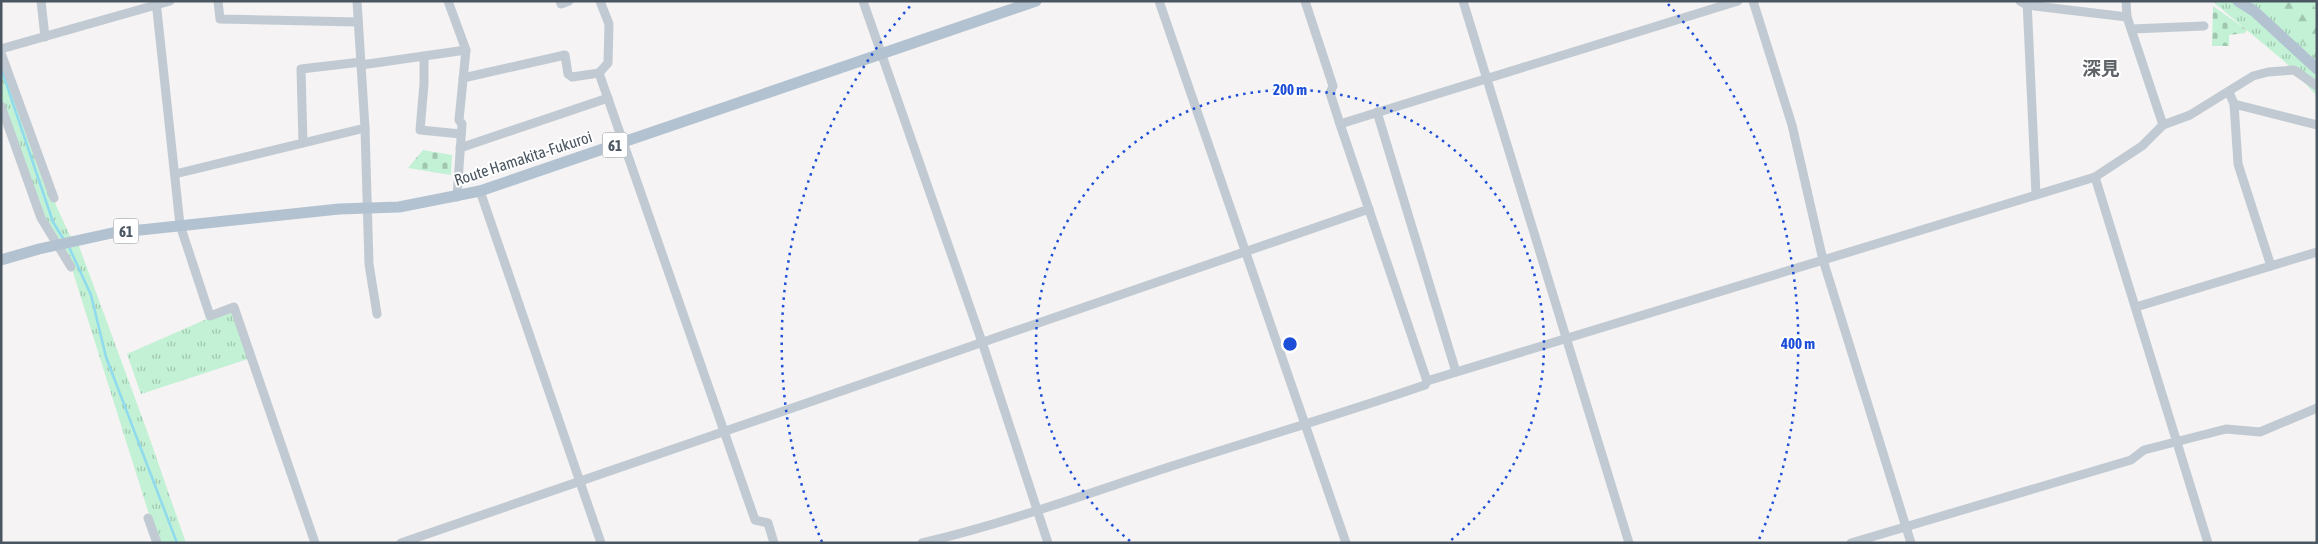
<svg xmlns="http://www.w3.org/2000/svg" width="2318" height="544" viewBox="0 0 2318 544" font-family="'Asap Condensed','Noto Sans JP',sans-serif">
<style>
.grass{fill:url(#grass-tufts)}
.forest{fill:url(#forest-firs)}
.cemetery{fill:url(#cemetery-stones)}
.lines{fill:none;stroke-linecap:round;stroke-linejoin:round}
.stream{stroke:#90daee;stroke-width:2.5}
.minor{stroke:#c1cad2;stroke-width:9}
.major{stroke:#b3c2d1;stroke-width:11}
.ring{fill:none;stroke:#1d4ed8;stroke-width:2.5;stroke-dasharray:2.5 5}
.labels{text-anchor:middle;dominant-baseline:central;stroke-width:4;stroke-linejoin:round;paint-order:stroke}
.shield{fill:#fff;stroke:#808990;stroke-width:1}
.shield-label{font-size:15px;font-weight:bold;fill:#4a5661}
.street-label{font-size:16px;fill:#4a5661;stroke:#fff}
.quarter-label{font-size:19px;font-weight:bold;fill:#5f6368;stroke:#fff}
.centre{fill:#1d4ed8;stroke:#fff;stroke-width:2.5}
.ring-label{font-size:15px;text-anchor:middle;font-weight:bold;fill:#1d4ed8;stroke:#fff;stroke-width:4;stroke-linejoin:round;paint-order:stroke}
</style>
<defs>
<pattern id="grass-tufts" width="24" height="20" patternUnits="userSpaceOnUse" patternTransform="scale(1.25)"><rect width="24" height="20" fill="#c3f1d5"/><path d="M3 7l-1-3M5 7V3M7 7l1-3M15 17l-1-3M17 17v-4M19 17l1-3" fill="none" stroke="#a0c6b0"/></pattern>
<pattern id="forest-firs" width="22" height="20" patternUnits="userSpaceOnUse" patternTransform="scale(1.25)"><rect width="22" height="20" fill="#c3f1d5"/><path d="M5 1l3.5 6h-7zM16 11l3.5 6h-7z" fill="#a0c6b0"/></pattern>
<pattern id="cemetery-stones" width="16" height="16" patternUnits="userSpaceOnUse" patternTransform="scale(1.25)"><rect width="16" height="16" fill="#c3f1d5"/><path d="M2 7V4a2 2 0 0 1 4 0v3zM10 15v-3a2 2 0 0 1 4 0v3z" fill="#a0c6b0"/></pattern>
</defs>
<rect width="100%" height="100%" fill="#f5f3f3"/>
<!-- grass -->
<g class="grass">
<path d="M2212 1H2317V96L2285 62Z"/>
<path d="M1 57 56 205 69 234 79 246 146 428 186 543H158L72 269 61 246 43 217 1 104Z"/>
<path d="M234 307 251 358 141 394 127 354Z"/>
</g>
<!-- forest -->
<path class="forest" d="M2273 1H2309L2317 10V61Z"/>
<!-- cemetery -->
<g class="cemetery">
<path d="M2213 6 2247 30 2245 33 2229 35V46H2212Z"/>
<path d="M423 150 452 155 451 175 408 168Z"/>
</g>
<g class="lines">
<!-- stream -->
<g class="stream">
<path d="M1 68 53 222 64 240"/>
<path d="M69 247 91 295 106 357 177 543"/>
</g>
<!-- minor -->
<g class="minor">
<path d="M41 1 45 37"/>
<path d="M156 1 180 225 210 316 234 307 315 543"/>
<path d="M218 1 220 19 358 22"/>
<path d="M357 1 365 128 369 264 377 314"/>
<path d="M448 1 466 50 459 120 462 124 457 197"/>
<path d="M560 1 561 4 569 1"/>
<path d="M863 1 982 342 1048 543"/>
<path d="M1159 1 1346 543"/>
<path d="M1305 1 1333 86 1330 93 1340 124 1427 381"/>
<path d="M1463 1 1629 543"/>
<path d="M1753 1 1792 125 1823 260 1911 543"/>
<path d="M2020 1 2027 5 2127 17"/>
<path d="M2027 1 2036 194"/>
<path d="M2126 1 2127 17 2163 125"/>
<path d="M2132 29 2204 26"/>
<path d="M1 49 170 1"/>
<path d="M1 53 54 198"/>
<path d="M424 56V84L420 130 461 134"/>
<path d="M361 65 466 50"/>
<path d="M599 73 755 520 768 523 774 543"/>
<path d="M463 78 565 55 568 74 572 77 599 73 608 63 609 24 600 1"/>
<path d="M2229 92 2234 104 2238 164 2271 266"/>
<path d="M2234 104 2317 125"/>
<path d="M1 106 41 218 71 267"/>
<path d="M1377 112 1456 372"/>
<path d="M1340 124 1738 1"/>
<path d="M303 143 301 69 361 62"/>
<path d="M460 148 608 98"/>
<path d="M175 174 365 128"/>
<path d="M2095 177 2208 543"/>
<path d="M480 191 601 543"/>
<path d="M2136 307 2317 252"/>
<path d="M148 518 157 543"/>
<path d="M401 543 1369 209"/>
<path d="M922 543C1007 523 1089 493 1172 466 1256 439 1341 414 1425 385L1427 381 2095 177 2142 146 2163 125 2190 115 2253 76 2268 72 2294 70 2317 86"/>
<path d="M1851 543 2131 460 2144 450 2226 429 2260 432 2317 408"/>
</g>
<!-- major -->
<g class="major">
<path d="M2238 1 2254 11 2317 69"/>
<path d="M1 260 39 249 112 233 339 209 399 207 480 191 1036 1"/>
</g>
</g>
<!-- distance rings -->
<g class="ring">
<path d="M1130 541A254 254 0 1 1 1450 541"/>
<path d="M822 542A508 508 0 0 1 912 4M1668 4A508 508 0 0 1 1758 542"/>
</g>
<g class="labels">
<!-- shield labels -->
<g class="shield">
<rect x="602.5" y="132.5" width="25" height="25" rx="4"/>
<rect x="113.5" y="218.5" width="25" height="25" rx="4"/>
</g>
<g class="shield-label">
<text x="615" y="145">61</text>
<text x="126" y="231">61</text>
</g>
<!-- street labels -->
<g class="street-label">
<text transform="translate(523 158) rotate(-18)">Route Hamakita-Fukuroi</text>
</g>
<!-- quarter labels -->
<g class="quarter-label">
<text x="2101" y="68">深見</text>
</g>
</g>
<circle cx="1290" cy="344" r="8" class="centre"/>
<g class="ring-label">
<text x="1290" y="95">200 m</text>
<text x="1798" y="349">400 m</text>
</g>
<!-- border -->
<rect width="2318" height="544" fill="none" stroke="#4a5661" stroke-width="5"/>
</svg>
